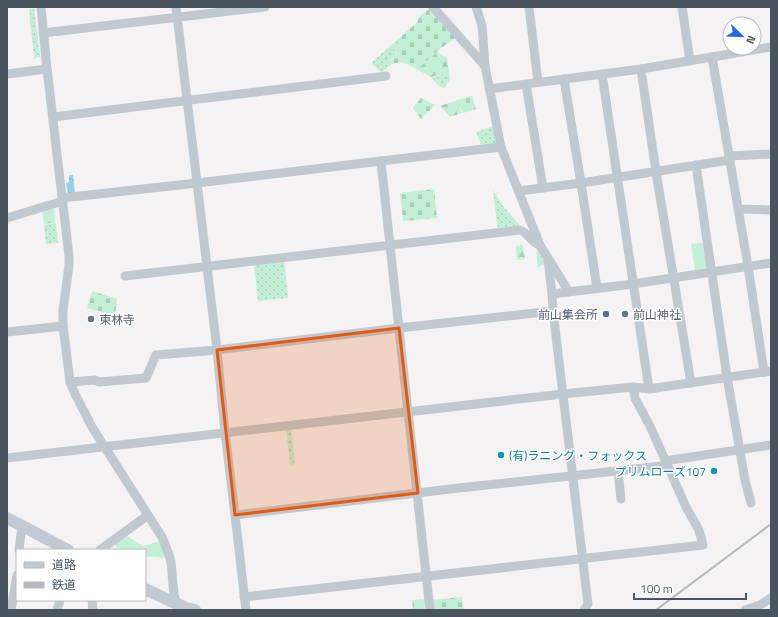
<svg xmlns="http://www.w3.org/2000/svg" width="778" height="617" viewBox="0 0 778 617" font-family="'Titillium Web','Noto Sans JP',sans-serif">
<style>
.grass{fill:url(#grass-dots)}
.forest{fill:url(#forest-firs)}
.cemetery{fill:url(#cemetery-stones)}
.green{fill:#c3efd7}
.water{fill:url(#water-ripples)}
.lines{fill:none;stroke-linecap:round;stroke-linejoin:round}
.street{stroke:#c0c8d0;stroke-width:9}
.secondary{stroke:#c1c9d5;stroke-width:12}
.rail{stroke:#b4b7bc;stroke-width:2}
.marked{fill:#e8590c;fill-opacity:0.2;stroke:#e8590c;stroke-width:3;stroke-linejoin:round}
.service-dot{fill:#5c6f8a;stroke:#fff;stroke-width:1.5}
.worship-dot{fill:#6b7280;stroke:#fff;stroke-width:1.5}
.culture-dot{fill:#0f9aa8;stroke:#fff;stroke-width:1.5}
.labels{text-anchor:middle;dominant-baseline:central;stroke-width:3;stroke-linejoin:round;paint-order:stroke}
.service-label{font-size:12px;fill:#4e5e75;stroke:#fff;text-anchor:end}
.worship-label{font-size:12px;fill:#5b616d;stroke:#fff;text-anchor:start}
.culture-label{font-size:12px;fill:#0d838f;stroke:#fff;text-anchor:start}
</style>
<defs>
<pattern id="grass-dots" width="8" height="8" patternUnits="userSpaceOnUse"><rect width="8" height="8" fill="#c3efd7"/><path d="M2 2h.1M6 6h.1" fill="none" stroke="#a9cfbb" stroke-width="1.8" stroke-linecap="round"/></pattern>
<pattern id="forest-firs" width="22" height="20" patternUnits="userSpaceOnUse"><rect width="22" height="20" fill="#c3efd7"/><path d="M5 1l3.5 6h-7zM16 11l3.5 6h-7z" fill="#a9cfbb"/></pattern>
<pattern id="cemetery-stones" width="16" height="16" patternUnits="userSpaceOnUse"><rect width="16" height="16" fill="#c3efd7"/><path d="M2 7V4a2 2 0 0 1 4 0v3zM10 15v-3a2 2 0 0 1 4 0v3z" fill="#a9cfbb"/></pattern>
<pattern id="water-ripples" width="26" height="14" patternUnits="userSpaceOnUse"><rect width="26" height="14" fill="#92d3ea"/><path d="M2 4q2-2 4 0t4 0M15 11q2-2 4 0t4 0" fill="none" stroke="#79aec1"/></pattern>
</defs>
<rect width="100%" height="100%" fill="#f4f2f2"/>
<!-- grass -->
<g class="grass">
<path d="M34 8 40 57 34 58 29 9Z"/>
<path d="M395 42 398 46 394 50 397 54 389 62 392 64 381 72 371 63Z"/>
<path d="M449 72 450 80 444 88 438 85 431 78Z"/>
<path d="M494 126 498 145 482 147 476 132Z"/>
<path d="M493 190 503 206 523 229 498 231Z"/>
<path d="M56 223 58 243 46 244 44 225Z"/>
<path d="M284 260 288 298 258 301 254 264Z"/>
<path d="M291 427 295 465 290 466 286 428Z"/>
</g>
<!-- forest -->
<g class="forest">
<path d="M437 52 447 58 449 72 431 77 413 67 421 66Z"/>
<path d="M461 99 463 106 460 107 462 113 450 117 440 106Z"/>
<path d="M54 207 55 223 44 224 42 210Z"/>
<path d="M523 245 525 259 517 260 516 246Z"/>
<path d="M536 247 544 254 545 264 538 267Z"/>
</g>
<!-- cemetery -->
<g class="cemetery">
<path d="M430 8 456 38 441 48 421 66 413 67 402 62 392 64 390 62 398 54 394 50 399 46 395 42 416 23 421 15Z"/>
<path d="M472 96 476 109 463 113 461 107 463 106 461 99Z"/>
<path d="M421 98 435 105 421 119 413 108Z"/>
<path d="M434 189 437 218 403 221 400 193Z"/>
<path d="M92 291 117 299 115 316 87 308Z"/>
<path d="M462 597 464 610H432L431 600Z"/>
<path d="M428 599 429 610H413L412 600Z"/>
</g>
<!-- green -->
<g class="green">
<path d="M705 242 708 265 706 268 695 270 691 244Z"/>
<path d="M127 536 143 546 161 541 167 558 145 556V550H123L112 544Z"/>
</g>
<!-- water -->
<path class="water" d="M69 175H73L75 193 68 194 66 183 69 182Z"/>
<g class="lines">
<!-- street -->
<g class="street">
<path d="M41 7 47 69 69 256V265L63 311V326L70 382 75 394 92 427 162 537C165 545 169 553 171 562 173 577 172 592 177 607"/>
<path d="M176 7 217 350 225 432 235 515 246 610"/>
<path d="M433 7 485 66"/>
<path d="M476 7 482 25 485 66 501 147 540 245 569 292"/>
<path d="M529 7 538 82"/>
<path d="M682 7 690 61"/>
<path d="M43 33 265 7"/>
<path d="M712 57 748 266 764 372"/>
<path d="M641 69 656 172 691 383"/>
<path d="M7 74 47 69"/>
<path d="M602 74 649 389"/>
<path d="M564 79 581 183 597 288"/>
<path d="M526 84 543 188"/>
<path d="M489 89 641 69 771 47"/>
<path d="M53 117 386 76"/>
<path d="M729 156 771 154"/>
<path d="M381 161C396 311 414 460 430 610"/>
<path d="M696 165 727 377 745 480 751 503"/>
<path d="M519 191 581 183 730 160"/>
<path d="M62 198 197 183 381 161 501 147"/>
<path d="M739 209 771 210"/>
<path d="M7 218 63 201"/>
<path d="M548 260 552 294"/>
<path d="M125 276 520 230C529 233 530 242 540 245"/>
<path d="M553 311 588 604 584 610"/>
<path d="M7 332 63 326"/>
<path d="M70 382 95 380 99 382 146 378 156 355 217 350 399 328 553 311 552 294 633 284 771 263"/>
<path d="M7 458 563 394 633 387 649 389 771 371"/>
<path d="M618 471 621 499"/>
<path d="M235 515 450 489 662 466 671 460 771 445"/>
<path d="M19 550 22 526"/>
<path d="M100 550 148 515"/>
<path d="M244 597 703 545 699 530 686 507 650 426 635 398 633 387"/>
<path d="M92 600 93 610"/>
<path d="M11 610 17 575"/>
<path d="M57 610 60 600"/>
<path d="M745 610 760 605 771 598"/>
</g>
<!-- secondary -->
<g class="secondary">
<path d="M7 518 68 550"/>
<path d="M145 589 186 608 195 610"/>
</g>
<!-- rail -->
<path class="rail" d="M656 610 771 524"/>
</g>
<!-- marked area -->
<path class="marked" d="M399 328 418 493 235 515 217 350Z"/>
<!-- markers -->
<circle class="service-dot" cx="606" cy="314" r="4"/>
<g class="worship-dot">
<circle cx="625" cy="314" r="4"/>
<circle cx="91" cy="319" r="4"/>
</g>
<g class="culture-dot">
<circle cx="501" cy="455" r="4"/>
<circle cx="714" cy="471" r="4"/>
</g>
<g class="labels">
<!-- service labels -->
<g class="service-label">
<text x="598" y="314">前山集会所</text>
</g>
<!-- worship labels -->
<g class="worship-label">
<text x="633" y="314">前山神社</text>
<text x="99" y="319">東林寺</text>
</g>
<!-- culture labels -->
<g class="culture-label">
<text x="509" y="455">(有)ラニング・フォックス</text>
<text x="706" y="471" text-anchor="end">プリムローズ107</text>
</g>
</g>
<!-- border -->
<rect width="778" height="617" fill="none" stroke="#4a545f" stroke-width="16"/>
<!-- legend -->
<rect x="16" y="549" width="130" height="52" fill="#ffffff" stroke="#b7bbbf"/>
<rect x="24" y="562" width="20" height="6" fill="#c1c9d5" stroke="#b7bbbf"/>
<text x="52" y="569" font-size="12" fill="#4a545f">道路</text>
<rect x="24" y="582" width="20" height="6" fill="#b4b7bc" stroke="#b7bbbf"/>
<text x="52" y="589" font-size="12" fill="#4a545f">鉄道</text>
<!-- north arrow -->
<g transform="translate(742 36) rotate(113)"><circle r="19" fill="#ffffff" stroke="#b7bbbf"/>
<path d="M0-3L7 15L0 10L-7 15Z" fill="#206ae0"/>
<text y="-6" font-size="11" font-weight="bold" text-anchor="middle" fill="#4a545f">N</text>
</g>
<!-- scale -->
<path d="M634 593v6h112v-6" fill="none" stroke="#4a545f" stroke-width="2"/>
<text x="640" y="593" font-size="12" fill="#4a545f" stroke="#ffffff" stroke-width="3" paint-order="stroke">100 m</text>
</svg>
